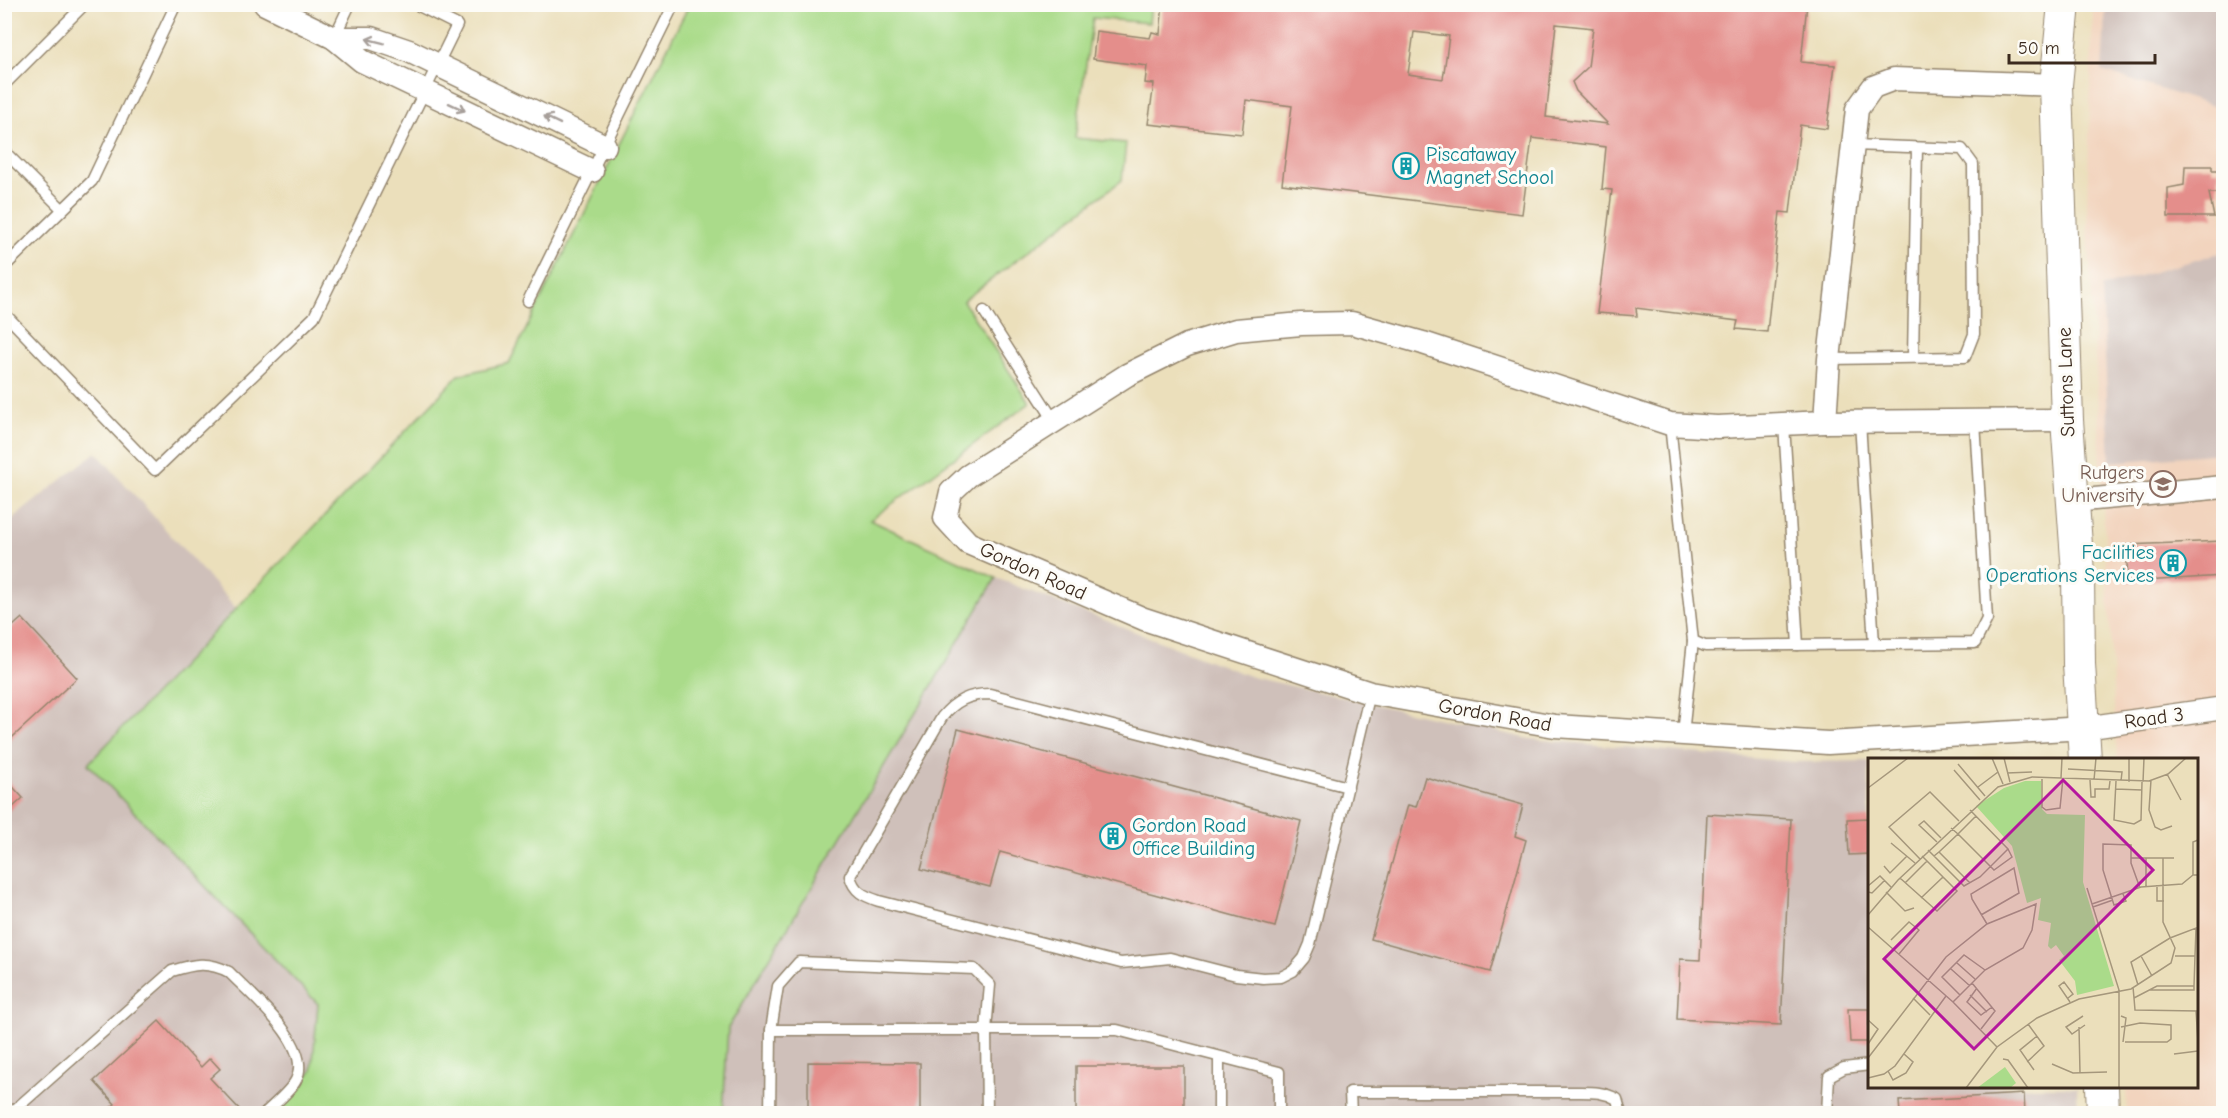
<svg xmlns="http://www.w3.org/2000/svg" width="2228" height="1118" viewBox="0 0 2228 1118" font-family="'Comic Neue',sans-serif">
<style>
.built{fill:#f2d4be}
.industrial{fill:#cfc0ba}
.green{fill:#aadb8a;stroke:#728254;stroke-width:1.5}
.building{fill:#e48e8b;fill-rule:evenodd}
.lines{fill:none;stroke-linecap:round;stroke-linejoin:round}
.lane-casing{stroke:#93846c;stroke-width:13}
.street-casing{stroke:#93846c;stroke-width:25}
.secondary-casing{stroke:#93846c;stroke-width:34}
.lane{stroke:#fff;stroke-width:10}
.street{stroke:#fff;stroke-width:22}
.secondary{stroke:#fff;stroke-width:32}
.oneway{stroke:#a79f9a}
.labels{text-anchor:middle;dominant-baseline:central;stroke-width:6;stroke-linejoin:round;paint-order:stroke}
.culture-label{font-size:20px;fill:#0d838f;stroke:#fdfcf7;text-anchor:start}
.street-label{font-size:20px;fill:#3b2a1e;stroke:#fdfcf7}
.education-label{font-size:20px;fill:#785e54;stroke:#fdfcf7;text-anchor:end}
.inset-road{fill:none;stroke:#a5977c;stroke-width:1.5}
.view{fill:#b5179e;fill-opacity:0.15;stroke:#b5179e;stroke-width:3}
.inset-edge{fill:none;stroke:#3b2a1e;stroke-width:3}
</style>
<rect width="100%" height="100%" fill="#fdfcf7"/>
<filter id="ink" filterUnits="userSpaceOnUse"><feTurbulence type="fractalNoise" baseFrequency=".0167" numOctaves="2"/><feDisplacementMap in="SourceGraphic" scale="12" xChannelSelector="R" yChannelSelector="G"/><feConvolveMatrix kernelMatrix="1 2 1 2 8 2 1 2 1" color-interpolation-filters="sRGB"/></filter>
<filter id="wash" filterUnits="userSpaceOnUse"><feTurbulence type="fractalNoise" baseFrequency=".008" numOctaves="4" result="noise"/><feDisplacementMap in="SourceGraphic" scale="24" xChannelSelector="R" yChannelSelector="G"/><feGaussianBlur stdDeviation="1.35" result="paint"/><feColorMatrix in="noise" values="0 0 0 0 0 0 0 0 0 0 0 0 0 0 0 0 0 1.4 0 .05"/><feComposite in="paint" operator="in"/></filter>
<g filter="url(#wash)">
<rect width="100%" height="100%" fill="#ebdfbb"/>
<!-- built -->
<path class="built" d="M2093 5H2223V1113H2127L2126 1087 2196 1086V760L2117 759 2087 208Z"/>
<!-- industrial -->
<g class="industrial">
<path d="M2106 5H2223V109L2102 71Z"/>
<path d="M2223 252V453L2110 462 2102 287Z"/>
<path d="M96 452 236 608 88 764 319 1004 312 1071 272 1113 5 1114V525Z"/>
<path d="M996 578 1252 677 1530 739 1796 762 1869 761 1870 1086 2077 1087 2078 1113 723 1114 728 1028Z"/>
</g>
<!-- green -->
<path class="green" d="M689 5H1151L1149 23 1093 18 1075 138 1126 143 1122 180 963 301 1030 403 870 520 996 578 728 1028 723 1113H272L312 1071 318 1004 88 764 459 375 509 363Z"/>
<g id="blocks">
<!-- building -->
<g class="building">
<path d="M1163 4H1807L1801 62 1835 65 1827 129 1800 125 1790 213 1780 212 1767 332 1736 329 1738 321 1636 308 1637 316 1597 313 1612 190 1602 189 1606 147 1532 138 1522 214 1282 184 1292 106 1246 100 1242 134 1148 124 1154 84 1145 83 1147 66 1093 59 1096 31 1150 38 1152 32 1160 34ZM1556 24 1593 28 1588 67 1572 82 1576 91 1608 124 1546 117ZM1414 32 1449 36 1443 79 1408 74Z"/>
<path d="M2185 166H2212V170H2219L2218 193H2209L2214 217H2168V188L2184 185Z"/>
<path d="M2223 541V576L2128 582 2126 545Z"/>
<path d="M22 618 77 678 4 745V634Z"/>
<path d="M958 729 1301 821 1275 927 1000 852 990 887 921 869Z"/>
<path d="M4 777 23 798 4 815Z"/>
<path d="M1425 777 1523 805 1515 836 1526 840 1490 972 1371 939 1408 805 1416 807Z"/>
<path d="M1707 814 1791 819 1781 1025 1677 1019 1680 959 1700 960Z"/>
<path d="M1869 818V854L1849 855 1847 819Z"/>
<path d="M1848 1009H1869V1042H1850Z"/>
<path d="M159 1021 201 1067 210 1058 220 1069 210 1078 243 1113H104L115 1104 94 1081Z"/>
<path d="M808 1062 920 1063V1113H808Z"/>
<rect x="1076" y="1066" width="108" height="47"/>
<path d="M2024 1094 2025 1113H1900L1899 1101Z"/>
</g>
</g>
</g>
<g filter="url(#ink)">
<use href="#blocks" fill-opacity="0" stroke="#93846c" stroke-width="1.5"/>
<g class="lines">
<defs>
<g id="lane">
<path d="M334 38 350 4"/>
<path d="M4 85 85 4"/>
<path d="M4 151 62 209"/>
<path d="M4 267 92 181 176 4"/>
<path d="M528 301 674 4"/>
<path d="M984 311 1055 422"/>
<path d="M4 313 155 470 314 317 457 25 415 4"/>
<path d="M1913 357 1917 148"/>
<path d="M1829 359 1965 357 1974 334 1973 164 1962 149 1853 145"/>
<path d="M1860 422 1874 644"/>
<path d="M1670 424 1693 641 1705 646 1975 643 1987 619 1975 422"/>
<path d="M1784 425 1798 645"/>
<path d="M1683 734 1693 641"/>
<path d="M1348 787 990 694C969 694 955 701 942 717L850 876C854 892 864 896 879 901L1121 963 1170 958 1236 975 1263 978 1281 977 1293 971 1304 958 1310 944 1370 693"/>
<path d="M771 1030 778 986 799 962 974 969 990 985 986 1030 987 1114"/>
<path d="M10 1114 172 971C194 964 208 961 229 972 251 995 314 1046 296 1080 290 1092 274 1104 264 1114"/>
<path d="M770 1114 771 1030H1117L1279 1072V1114"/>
<path d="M1219 1114V1057"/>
<path d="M1351 1114 1350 1092H1580C1594 1092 1604 1092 1617 1099L1621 1114"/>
<path d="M1827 1114 1829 1076 1844 1068 1870 1065"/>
</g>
<g id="street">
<path d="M265 4 334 38 362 61 592 171"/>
<path d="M334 38H371L409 51 605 146"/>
<path d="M2067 420 1825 422 1717 427 1670 424 1423 343 1352 323 1301 324 1236 330 1187 345 1127 375 968 476 951 492 945 518 968 543 1144 619 1370 693 1555 726 1828 743 2084 728 2224 708"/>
<path d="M1825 422 1829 359 1857 109 1873 87 1894 79 2056 85"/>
<path d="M2073 501 2224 487"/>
</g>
<g id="secondary">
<path d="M2064 4 2056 85 2067 420 2078 573 2079 664 2085 760"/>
<path d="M2102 1086 2103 1114"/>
</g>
</defs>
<!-- lane casing -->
<use href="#lane" class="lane-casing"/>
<!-- street casing -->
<use href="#street" class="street-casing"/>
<!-- secondary casing -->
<use href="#secondary" class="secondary-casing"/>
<!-- lane -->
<use href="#lane" class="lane"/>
<!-- street -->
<use href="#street" class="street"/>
<!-- secondary -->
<use href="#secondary" class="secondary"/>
</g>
<!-- one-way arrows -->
<defs><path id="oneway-shaft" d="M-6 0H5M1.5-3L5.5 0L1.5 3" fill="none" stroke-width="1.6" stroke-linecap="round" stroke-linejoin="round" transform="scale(1.5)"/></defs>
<g class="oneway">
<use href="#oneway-shaft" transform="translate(375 41) rotate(-166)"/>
<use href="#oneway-shaft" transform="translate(457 107) rotate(25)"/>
<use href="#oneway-shaft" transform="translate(552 120) rotate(-154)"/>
</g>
</g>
<!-- icons -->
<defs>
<symbol id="building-ring" viewBox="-11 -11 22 22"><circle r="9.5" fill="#fdfcf7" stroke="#0f9aa8" stroke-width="1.5"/><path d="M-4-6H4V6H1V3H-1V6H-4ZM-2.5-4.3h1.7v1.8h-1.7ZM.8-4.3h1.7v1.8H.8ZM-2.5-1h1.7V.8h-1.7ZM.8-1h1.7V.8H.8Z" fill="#0f9aa8"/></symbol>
<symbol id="university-ring" viewBox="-11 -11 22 22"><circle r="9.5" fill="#fdfcf7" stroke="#8d6e63" stroke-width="1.5"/><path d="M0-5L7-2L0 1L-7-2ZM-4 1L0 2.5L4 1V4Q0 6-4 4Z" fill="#8d6e63"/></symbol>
</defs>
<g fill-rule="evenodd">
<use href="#building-ring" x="1391" y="151" width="30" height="30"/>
<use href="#university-ring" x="2148" y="469" width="30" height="30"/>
<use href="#building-ring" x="2158" y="548" width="30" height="30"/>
<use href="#building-ring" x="1098" y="821" width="30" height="30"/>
</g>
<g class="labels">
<!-- culture labels -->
<g class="culture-label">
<text x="1426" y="154">Piscataway<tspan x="1426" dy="23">Magnet School</tspan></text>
<text x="2154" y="552" text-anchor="end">Facilities<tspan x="2154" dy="23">Operations Services</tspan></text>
<text x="1132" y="825">Gordon Road<tspan x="1132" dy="23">Office Building</tspan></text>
</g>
<!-- street labels -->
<g class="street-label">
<text transform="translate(2066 382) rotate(-92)">Suttons Lane</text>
<text transform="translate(1033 571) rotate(24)">Gordon Road</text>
<text transform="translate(1495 715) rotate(10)">Gordon Road</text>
<text transform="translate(2154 718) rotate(-8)">Road 3</text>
</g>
<!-- education labels -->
<g class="education-label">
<text x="2144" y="472">Rutgers<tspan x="2144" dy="23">University</tspan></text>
</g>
</g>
<!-- overview -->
<g transform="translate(1868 758)">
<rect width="330" height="330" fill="#ebdfbb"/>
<path d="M157 23H173L174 51 179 56 217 57 215 124 246 228 209 237 207 223 191 202 196 198 188 187 183 191 180 188 183 165 170 162 173 140 159 145 144 88 108 48 136 30ZM137 309 148 325 142 330H109Z" fill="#aadb8a"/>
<path class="inset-road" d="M124 0 135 26M136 0 142 24M90 6 117 38M200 11 254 14 253 23M86 12 112 42M139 15 164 14M299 16 313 42M174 19V49L178 52 192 50 195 20M193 20 194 0M222 22 223 39H227V31H241L242 23M226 22 228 0M283 22 281 52 287 69 293 72 304 68M248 23 246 62 266 66 273 62 274 24M261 24V0M275 24 276 0M110 29 130 14M0 30 40 0M247 31 274 32M108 58 90 76 126 112 144 99 140 91M330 82 325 84V117H330M69 84 51 67 56 63 73 80M23 85 47 105M60 92 96 128 112 119 140 91 102 52M71 94 90 76 83 70M66 98 71 94 102 125M263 100H306M52 101 21 69 62 34 91 63M16 108 22 115 39 98M32 120 69 153 89 133 54 98M37 125 59 103M289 127V143H296M0 128 12 118 23 129M278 128V100M219 130 251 232V330M0 134 4 135 17 122M18 134 37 153 46 150M255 136 258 143 246 147 235 112V86L263 87V105L272 130M53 140 75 119M224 146 273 129 314 126 325 117M225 149 245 142M0 157 30 122 130 29 164 19 281 23 300 16 318 0M113 157 151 135 146 110 103 136 104 141 119 166M0 169 85 244 129 289M23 182 41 164 51 172 31 196M273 198 284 218M89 205 107 221M83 211 102 228M104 225 127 253 113 271M270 227 263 204 302 180 328 170 327 198H307M326 228 327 198M265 229 266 240 289 228H326V232H282M109 230 99 244 113 257 124 249M92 237 74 219 96 197 117 212M102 237 119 254M45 240 62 257M200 240 205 236 196 224 191 228 202 244M266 240 267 252 330 253M328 253 330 284M215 258 198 269 204 276 217 267M253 258 258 260 255 284M0 262 10 271 0 286M211 269 212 315M253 269 272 265 303 267V281L299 284H257M306 296 330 293M0 300 78 199 119 166 168 146 164 172 155 190 117 212 85 244M135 301 140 302 160 330M159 304 176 288 160 266M184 306 205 315 239 314M166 312 152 292 169 278M20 313 25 322 38 315 45 304 36 296M0 320 16 316 27 308 78 238M98 330 129 289 169 260 211 241 263 231 303 205 307 190 295 164V100"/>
<path class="view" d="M195 22 285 112 106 291 16 201Z"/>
<rect width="330" height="330" class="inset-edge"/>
</g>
<!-- margin -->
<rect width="2228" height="1118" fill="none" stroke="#fdfcf7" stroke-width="24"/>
<!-- scale -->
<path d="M2009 54v9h146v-9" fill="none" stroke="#3b2a1e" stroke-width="3"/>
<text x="2018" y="54" font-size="18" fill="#3b2a1e" stroke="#fdfcf7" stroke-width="4.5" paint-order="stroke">50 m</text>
</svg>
